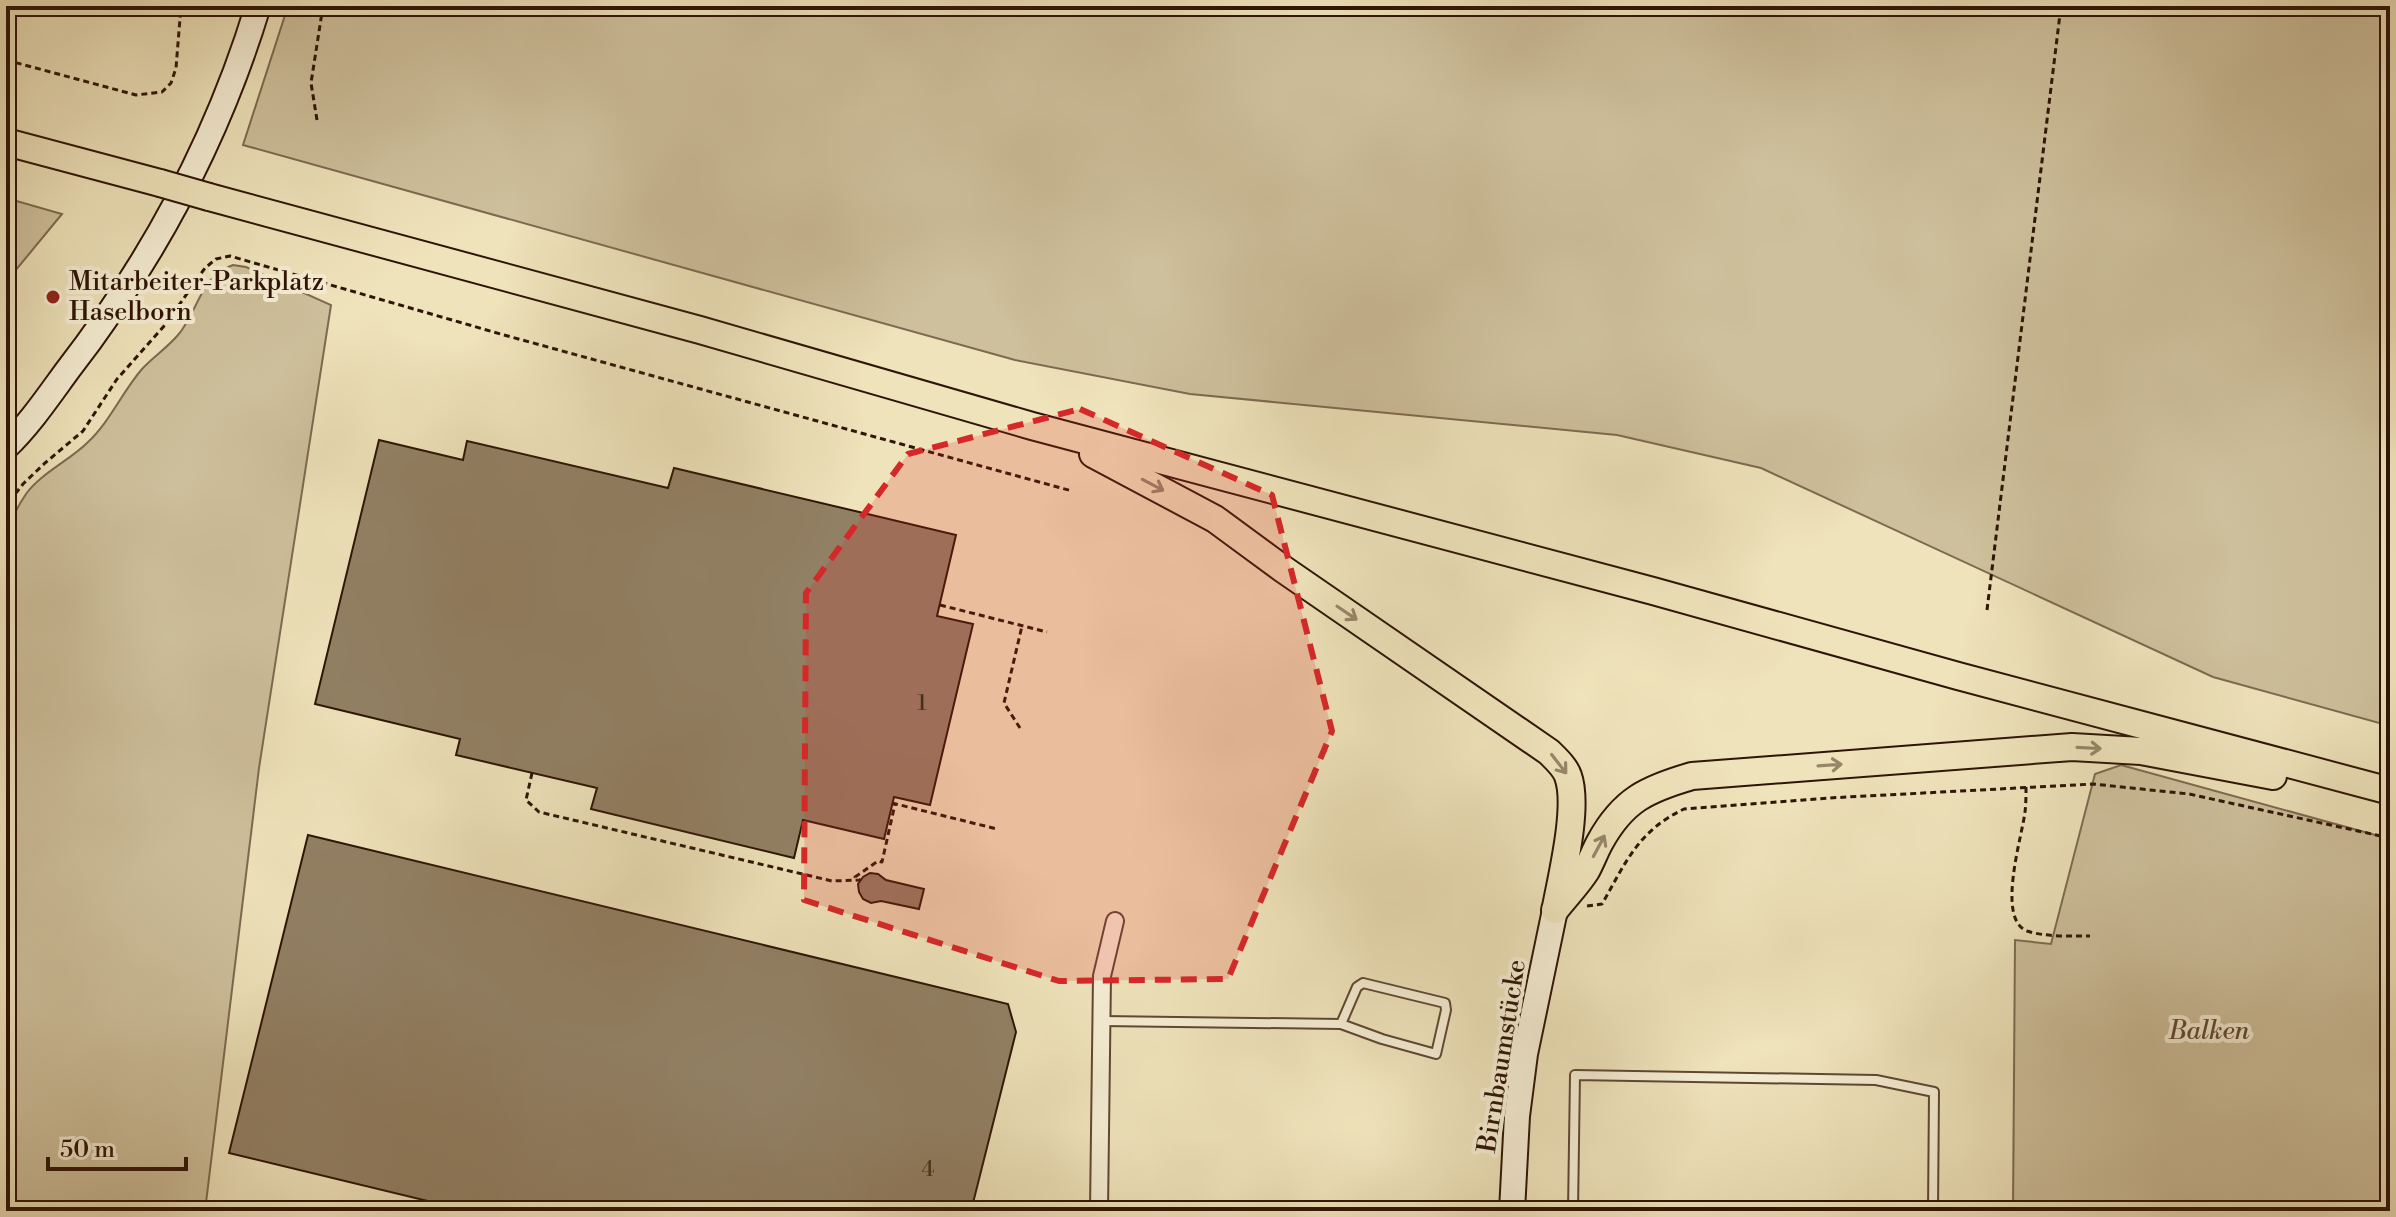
<svg xmlns="http://www.w3.org/2000/svg" width="2396" height="1217" viewBox="0 0 2396 1217" font-family="'Libre Bodoni',serif">
<style>
.green{fill:#cec09c;stroke:#7e6a50;stroke-width:2}
.building{fill:#928064;stroke:#2e1405;stroke-width:2}
.lines{fill:none;stroke-linecap:round;stroke-linejoin:round}
.lane-casing{stroke:#5e4832;stroke-width:12}
.street-casing{stroke:#5e4832;stroke-width:20}
.secondary-casing{stroke:#2e1405;stroke-width:28}
.primary-casing{stroke:#2e1405;stroke-width:30}
.path{stroke:#2e1405;stroke-width:3;stroke-dasharray:6 4;stroke-linecap:butt}
.lane{stroke:#f5edd3;stroke-width:8}
.street{stroke:#f5edd3;stroke-width:16}
.secondary{stroke:#f5edd3;stroke-width:24}
.primary{stroke:#efe3bb;stroke-width:26}
.primary-bridge-casing{stroke:#2e1405;stroke-width:30;stroke-linecap:butt}
.primary-bridge{stroke:#efe3bb;stroke-width:26}
.oneway{stroke:#988669}
.marked{fill:#d62828;fill-opacity:0.2;stroke:#d62828;stroke-width:6;stroke-dasharray:16 10;stroke-linejoin:round}
.poi-dot{fill:#8f2418;stroke:#f5edd3;stroke-width:3}
.labels{text-anchor:middle;dominant-baseline:central;stroke-width:8;stroke-linejoin:round;paint-order:stroke}
.number-label{font-size:22px;fill:#472f1d}
.poi-label{font-size:26px;fill:#2e1405;stroke:#f5edd3;text-anchor:start}
.park-label{font-size:26px;font-style:italic;fill:#5e4832;stroke:#f5edd3}
.street-label{font-size:26px;fill:#2e1405;stroke:#f5edd3}
</style>
<rect width="100%" height="100%" fill="#efe3bb"/>
<filter id="stains"><feTurbulence type="fractalNoise" baseFrequency=".0025" numOctaves="4"/><feColorMatrix values="0 0 0 0 .2 0 0 0 0 .09 0 0 0 0 .02 0 0 0 .5 -.17"/></filter>
<radialGradient id="worn" r=".72"><stop offset=".6" stop-color="#630" stop-opacity="0"/><stop offset="1" stop-color="#630" stop-opacity=".3"/></radialGradient>
<!-- green -->
<g class="green">
<path d="M288 6H2390V726L2213 677 1761 468 1617 435 1190 394 1015 360 243 145Z"/>
<path d="M6 198 62 214 6 282Z"/>
<path d="M233 265 246 267 331 305 259 768 205 1211H6V551C9 543 9 536 10 527 12 517 20 503 26 494 40 474 70 460 87 443 110 422 122 392 142 369 153 357 167 348 178 335 198 312 200 276 233 265Z"/>
<path d="M2121 765 2390 839V1211H2013L2015 940 2051 944 2095 774Z"/>
</g>
<!-- building -->
<g class="building">
<path d="M379 440 463 460 467 441 668 488 674 468 956 535 937 616 973 624 930 805 894 797 884 839 803 820 794 858 591 809 597 788 456 755 460 739 315 704Z"/>
<path d="M308 835 1008 1004 1016 1032 971 1211H469L229 1153Z"/>
<path d="M870 873 878 874 886 880 924 889 919 909 881 901 871 903 863 899 859 892 858 884 863 877Z"/>
</g>
<g class="lines">
<defs>
<g id="lane">
<path d="M1102 1021 1341 1024 1382 1039 1436 1054 1446 1010 1445 1003 1363 983 1357 987 1341 1024"/>
<path d="M1573 1211 1575 1075 1876 1080 1934 1092 1933 1211"/>
</g>
<path id="street" d="M1099 1211 1102 976 1115 921"/>
<g id="secondary">
<path d="M6 447C29 425 48 397 67 371 153 260 217 141 258 6"/>
<path d="M1512 1211 1517 1116 1525 1054 1555 910"/>
</g>
<g id="primary">
<path d="M6 142 160 183"/>
<path d="M209 197 700 330 1032 426 1653 591 1958 676 2390 791"/>
<path d="M1093 454 1215 519 1283 569 1549 752C1556 759 1565 767 1568 776 1579 806 1562 875 1556 907"/>
<path d="M1555 910C1565 897 1577 885 1586 871 1591 862 1595 851 1600 842 1623 800 1647 789 1692 776L2072 747 2141 751 2273 776"/>
</g>
</defs>
<!-- lane casing -->
<use href="#lane" class="lane-casing"/>
<!-- street casing -->
<use href="#street" class="street-casing"/>
<!-- secondary casing -->
<use href="#secondary" class="secondary-casing"/>
<!-- primary casing -->
<use href="#primary" class="primary-casing"/>
<!-- path -->
<g class="path">
<path d="M6 60 136 95 162 92 171 83 176 68 181 6"/>
<path d="M317 120 311 83 323 6"/>
<path d="M6 511 9 502 23 484 45 463 83 431 117 379 165 325 205 268 216 259 230 256 504 335 1072 491"/>
<path d="M940 605 1047 632"/>
<path d="M1987 610 2061 6"/>
<path d="M1020 728 1004 703 1022 626"/>
<path d="M532 773 526 800 539 812 832 881 860 880 855 877 878 861 882 862 895 804"/>
<path d="M2026 787C2026 795 2026 804 2025 812 2022 837 1996 919 2027 931 2044 937 2072 936 2090 936"/>
<path d="M892 803 997 829"/>
<path d="M1587 906 1602 904C1626 862 1638 831 1684 809L1829 798 2093 784 2189 794 2390 838"/>
</g>
<!-- lane -->
<use href="#lane" class="lane"/>
<!-- street -->
<use href="#street" class="street"/>
<!-- secondary -->
<use href="#secondary" class="secondary"/>
<!-- primary -->
<use href="#primary" class="primary"/>
<defs>
<path id="primary-bridge" d="M160 183 209 197"/>
</defs>
<!-- primary-bridge casing -->
<use href="#primary-bridge" class="primary-bridge-casing"/>
<!-- primary-bridge -->
<use href="#primary-bridge" class="primary-bridge"/>
</g>
<!-- one-way arrows -->
<defs><path id="oneway-shaft" d="M-6 0H5M1.5-3L5.5 0L1.5 3" fill="none" stroke-width="1.6" stroke-linecap="round" stroke-linejoin="round" transform="scale(2)"/></defs>
<g class="oneway">
<use href="#oneway-shaft" transform="translate(1153 485) rotate(28)"/>
<use href="#oneway-shaft" transform="translate(1347 613) rotate(34)"/>
<use href="#oneway-shaft" transform="translate(2089 748) rotate(3)"/>
<use href="#oneway-shaft" transform="translate(1559 764) rotate(52)"/>
<use href="#oneway-shaft" transform="translate(1830 765) rotate(-4)"/>
<use href="#oneway-shaft" transform="translate(1599 846) rotate(-62)"/>
</g>
<!-- marked area -->
<path class="marked" d="M1080 409 1272 495 1332 731 1228 979 1059 981 804 900 806 593 908 454Z"/>
<!-- markers -->
<circle class="poi-dot" cx="53" cy="297" r="8"/>
<g class="labels">
<!-- number labels -->
<g class="number-label">
<text x="922" y="703">1</text>
<text x="928" y="1169">4</text>
</g>
<!-- poi labels -->
<g class="poi-label">
<text x="69" y="282">Mitarbeiter-Parkplatz<tspan x="69" dy="30">Haselborn</tspan></text>
</g>
<!-- park labels -->
<g class="park-label">
<text x="2209" y="1031">Balken</text>
</g>
<!-- street labels -->
<g class="street-label">
<text transform="translate(1502 1056) rotate(-81)">Birnbaumstücke</text>
</g>
</g>
<!-- margin -->
<rect width="2396" height="1217" fill="none" stroke="#efe3bb" stroke-width="32"/>
<rect x="8" y="8" width="2380" height="1201" fill="none" stroke="#2e1405" stroke-width="4"/>
<rect x="16" y="16" width="2364" height="1185" fill="none" stroke="#2e1405" stroke-width="2"/>
<!-- scale -->
<path d="M48 1157v12h138v-12" fill="none" stroke="#2e1405" stroke-width="4"/>
<text x="60" y="1157" font-size="24" fill="#2e1405" stroke="#f5edd3" stroke-width="6" paint-order="stroke">50 m</text>
<rect width="100%" height="100%" filter="url(#stains)"/>
<rect width="100%" height="100%" fill="url(#worn)"/>
</svg>
